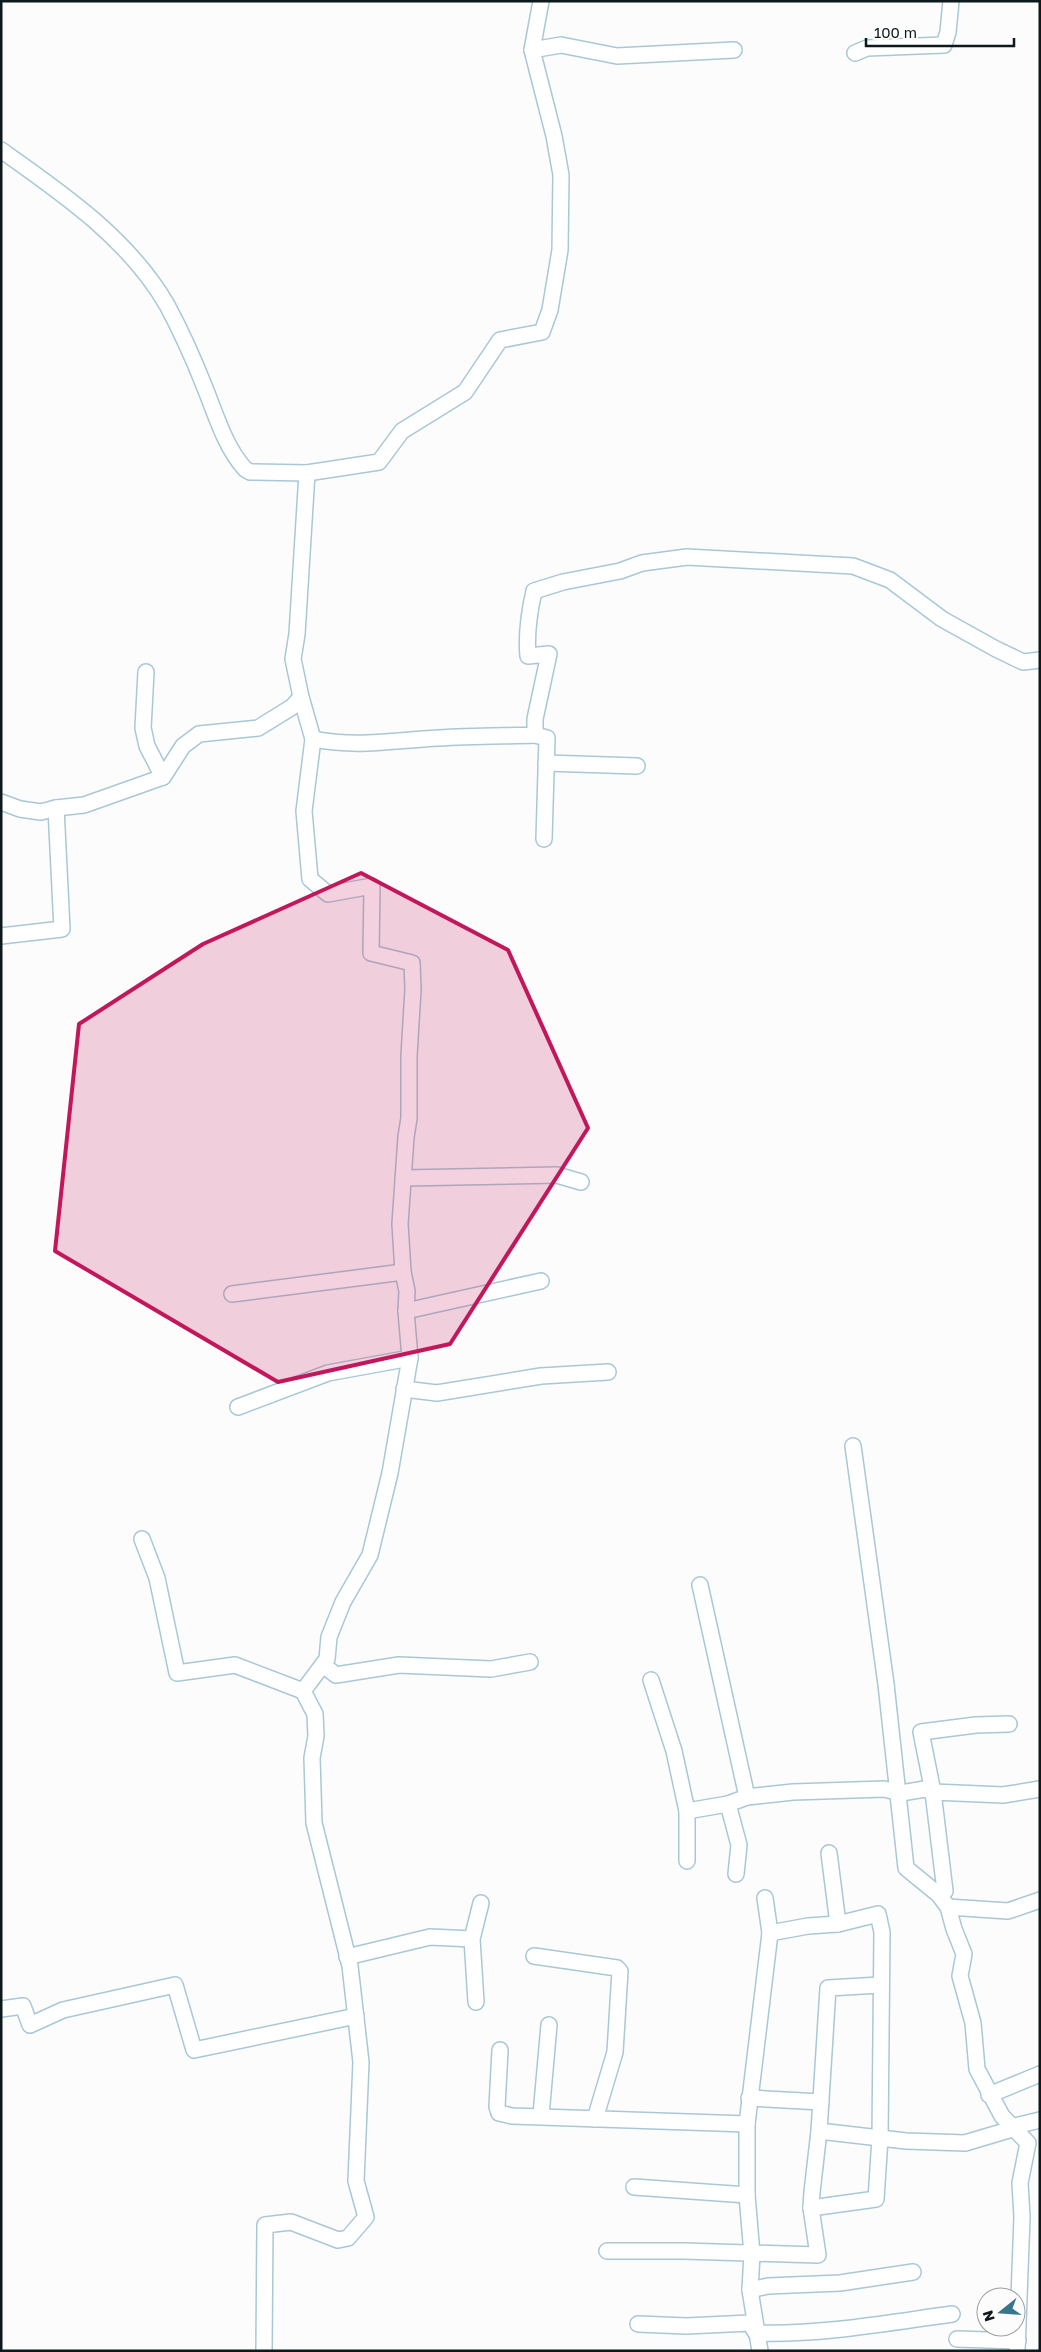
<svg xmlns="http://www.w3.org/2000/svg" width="1041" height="2352" viewBox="0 0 1041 2352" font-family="'Golos Text',sans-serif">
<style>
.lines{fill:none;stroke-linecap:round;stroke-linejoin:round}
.minor-casing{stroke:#a9c8d5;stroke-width:18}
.minor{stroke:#fff;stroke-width:15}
.marked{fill:#c2185b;fill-opacity:0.2;stroke:#c2185b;stroke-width:4;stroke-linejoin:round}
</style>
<rect width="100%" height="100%" fill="#fcfcfc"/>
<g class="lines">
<defs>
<g id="minor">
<path d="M532 50 561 45 617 56 734 50"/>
<path d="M855 53 867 48 944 45 948 32 951 1"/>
<path d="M1 150C62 193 129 239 167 305 181 331 194 360 205 388 216 415 225 447 245 469L250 472 307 473"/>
<path d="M146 672 143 728 147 746 163 777"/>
<path d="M535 735 547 738 544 839"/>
<path d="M313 739C360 748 393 740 439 738 471 736 503 736 535 735V719L549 654 528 656C526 634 529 613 534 591L563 582 620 571 642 563 687 557 853 566 890 580 942 619 996 649 1023 662 1040 660"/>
<path d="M546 763 637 766"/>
<path d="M1 802 20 809 41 812 56 808 84 805 163 777 183 746 199 734 258 728 292 707 301 697"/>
<path d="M1 936 62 929 56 808"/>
<path d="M403 1178 557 1175 581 1182"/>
<path d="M232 1294 403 1272"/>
<path d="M406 1311 541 1281"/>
<path d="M404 1389 437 1393 541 1376 608 1372"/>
<path d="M238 1407 328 1373 410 1358"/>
<path d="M853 1446 886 1684 906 1868 939 1895 948 1907 954 1929 964 1954 960 1976 973 2023 977 2069 1002 2116 1028 2143 1020 2183 1022 2217 1017 2351"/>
<path d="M142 1539 157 1578 177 1673 235 1665 303 1691"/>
<path d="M323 1665 336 1675 399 1665 491 1669 530 1662"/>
<path d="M651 1680 674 1751 687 1811V1861"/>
<path d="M747 1797 793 1792 884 1789 901 1793 925 1789 933 1792 1003 1795 1040 1789"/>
<path d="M728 1804 739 1845 736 1874"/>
<path d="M687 1811 728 1804 747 1797 700 1585"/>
<path d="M829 1853 838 1924"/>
<path d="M939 1895 945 1891 933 1792 921 1732 976 1725 1009 1724"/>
<path d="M948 1907 1008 1911 1040 1900"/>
<path d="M770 1933 808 1926 838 1924 878 1914 882 1932 880 2138 876 2199 811 2208"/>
<path d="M534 1956 617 1968 620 1971 615 2052 595 2119"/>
<path d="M347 1957 430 1937 472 1939"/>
<path d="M476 2002 472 1939 481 1903"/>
<path d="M1 2009 23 2006 30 2025 63 2010 175 1985 194 2050 356 2016"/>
<path d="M500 2050 497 2107 499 2113 512 2116 747 2124"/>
<path d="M989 2095 1040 2074"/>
<path d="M749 2098 821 2102"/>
<path d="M541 2115 549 2025"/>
<path d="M1011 2127 1040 2120"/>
<path d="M819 2131 906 2141 965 2143 1012 2129"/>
<path d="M634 2187 747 2195"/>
<path d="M607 2251H684L818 2255 811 2208 812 2192 819 2131 828 1988 880 1985"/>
<path d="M750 2290 768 2286 840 2283 913 2272"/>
<path d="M638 2324 686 2326 750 2323 756 2333C822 2335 887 2323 952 2314"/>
<path d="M957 2339 1018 2341"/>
<path d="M264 2351 265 2225 291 2222 338 2240 348 2238 366 2217 356 2181 361 2062 350 1966 314 1823 312 1758 316 1736 315 1714 303 1691 327 1659 329 1637 343 1602 370 1555 390 1473 410 1358 406 1311 407 1291 403 1272 400 1224 406 1137 409 1118V1056L413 989 412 963 371 953 372 886 328 894 310 879 304 811 313 739 301 697 293 659 297 634 307 473 379 462 402 431 465 392 500 340 542 332 550 310 560 250 561 175 554 136 532 50 541 1"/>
<path d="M760 2351 750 2290 752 2254 747 2195V2124L770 1933 765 1898"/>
</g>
</defs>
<!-- minor casing -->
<use href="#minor" class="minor-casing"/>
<!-- minor -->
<use href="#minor" class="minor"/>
</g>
<!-- marked area -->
<path class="marked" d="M361 873 508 950 588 1128 450 1344 278 1382 55 1251 79 1024 203 944Z"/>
<!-- border -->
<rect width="1041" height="2352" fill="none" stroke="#0d191d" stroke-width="5"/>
<!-- north arrow -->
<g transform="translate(1001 2312) rotate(253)"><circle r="24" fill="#fcfcfc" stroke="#9ca1a3"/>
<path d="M0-4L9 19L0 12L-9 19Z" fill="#39768c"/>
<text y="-8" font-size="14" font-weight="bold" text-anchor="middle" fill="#0d191d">N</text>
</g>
<!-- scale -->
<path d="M866 38v8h148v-8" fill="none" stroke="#0d191d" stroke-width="2.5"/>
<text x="874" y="38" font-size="15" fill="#0d191d" stroke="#fcfcfc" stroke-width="4" paint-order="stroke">100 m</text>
</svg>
